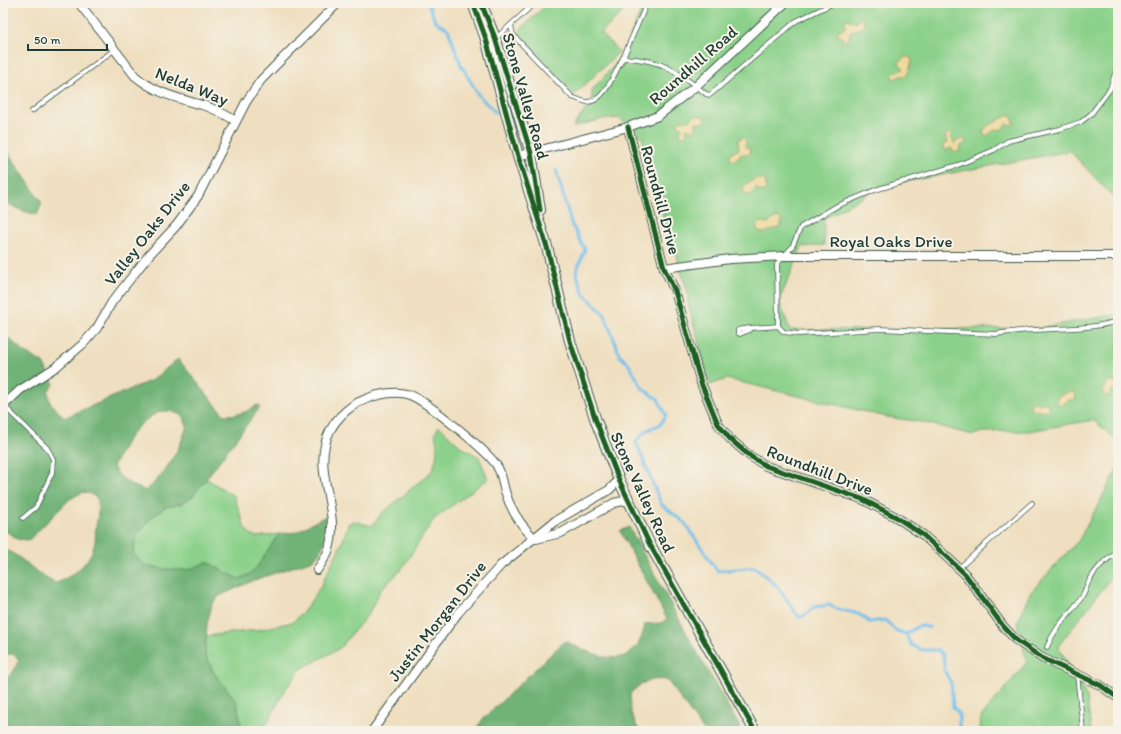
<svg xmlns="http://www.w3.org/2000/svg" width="1121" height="734" viewBox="0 0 1121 734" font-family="Itim,sans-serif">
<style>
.green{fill:#8cd18b;stroke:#568760}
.forest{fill:#71b377;stroke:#487856;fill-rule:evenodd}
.sand{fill:#eeda9e;stroke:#868c69}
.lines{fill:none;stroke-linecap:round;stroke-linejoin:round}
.stream{stroke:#72bfec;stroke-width:3}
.service-casing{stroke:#3e5549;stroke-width:5.5}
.minor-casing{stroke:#3e5549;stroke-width:10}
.tertiary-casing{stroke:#3e5549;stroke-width:12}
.service{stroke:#fff;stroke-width:4}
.minor{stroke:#fff;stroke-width:8}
.tertiary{stroke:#fff;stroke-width:10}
.cycleway-casing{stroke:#f7f3e8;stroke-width:8}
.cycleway{stroke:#1b5e20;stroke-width:5}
.labels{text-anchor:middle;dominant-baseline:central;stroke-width:4;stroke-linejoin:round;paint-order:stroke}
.street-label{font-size:17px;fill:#1f3d34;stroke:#f7f3e8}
</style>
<rect width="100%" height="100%" fill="#f7f3e8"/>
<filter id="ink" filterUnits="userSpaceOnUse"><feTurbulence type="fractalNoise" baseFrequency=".025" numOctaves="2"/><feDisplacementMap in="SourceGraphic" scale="8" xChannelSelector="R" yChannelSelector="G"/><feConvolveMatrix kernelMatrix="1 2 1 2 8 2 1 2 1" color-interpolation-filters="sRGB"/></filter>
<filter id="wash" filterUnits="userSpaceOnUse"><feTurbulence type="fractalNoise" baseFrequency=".012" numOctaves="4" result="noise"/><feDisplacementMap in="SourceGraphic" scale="16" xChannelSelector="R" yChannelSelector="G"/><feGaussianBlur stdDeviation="0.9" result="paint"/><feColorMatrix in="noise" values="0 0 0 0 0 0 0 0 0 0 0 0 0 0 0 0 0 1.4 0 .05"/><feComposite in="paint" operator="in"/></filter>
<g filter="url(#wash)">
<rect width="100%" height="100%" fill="#efdfc0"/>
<!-- green -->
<g class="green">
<path d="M548 3H632L601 33 619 52 574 95 516 34Z"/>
<path d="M645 3H1118V202L1070 151 882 186 824 219V245L802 247 779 301 790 330 1039 328 1118 314V441L1093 420 1029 431 982 432 973 435 922 422 887 417 727 379 710 385 687 299 689 298 675 250 670 242 642 137 619 118 603 119 573 127 588 106 592 98V90L620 59Z"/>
<path d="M439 426 460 446 479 457 488 479 434 519 401 570 381 589 369 613 340 648 301 669 285 690 263 731H242L237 702 214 673 205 655 206 636 257 630 293 622 304 611 321 586 343 540 348 524 353 521 372 526 381 514 432 471 436 459 437 446 435 433Z"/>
<path d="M1118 468V569L1058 646 1087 697 1091 731H980L981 717 1027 662 1017 623 1030 593 1079 540Z"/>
<path d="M205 478 234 496 245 528 250 534 256 537 279 534 257 567 250 574 239 580 207 562 188 570 164 569 144 565 133 553 136 536 150 519 165 507 183 503 193 496Z"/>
</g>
<!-- forest -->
<g class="forest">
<path d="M3 145 42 203 37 215 23 211 3 201Z"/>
<path d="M3 333 24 352 43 363 54 384 48 391 50 402 64 418 152 380 178 359 224 415C238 415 246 413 257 405L260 407 193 496 183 503 165 507 150 519 136 536 133 553 144 565 164 569 188 570 207 562 239 579 250 574 257 567 279 534 296 532 326 516 325 541 320 552 313 560 257 579 219 596 212 604 207 624 205 655 214 673 237 702 242 731H3V682L14 671 19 659 13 654H3V549C24 556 36 576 56 583 73 577 92 561 95 542 96 537 95 532 96 526 98 516 99 509 98 499L91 494 83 492 70 499 29 540 17 539 3 529ZM161 411H171L183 416 187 426C179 452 166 472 146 491 133 486 120 480 113 467 125 442 135 423 161 411Z"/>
<path d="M629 527 688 636 742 731H704L667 680C650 678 641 682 630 694L631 713 639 731H474L484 718 565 641C597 657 636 675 645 624L661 623 667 619 620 531Z"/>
</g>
<!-- sand -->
<g class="sand">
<path d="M860 18 864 20C864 29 858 29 851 31L848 41H843L842 37 837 35 839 30 845 28V20L848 19 856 23Z"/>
<path d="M904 57H908L912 59C912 62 908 74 906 76H901L895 79 892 77 893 73 904 69 899 63Z"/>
<path d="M1010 114 1014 122 1012 125 1007 124 1002 129 994 130 987 136 984 134 983 132 986 127Z"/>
<path d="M695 115 703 116 705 120 703 123 696 122V130L692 131 688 128 686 129 687 135 681 136 680 133 682 127 678 125V123L680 120 689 121Z"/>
<path d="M950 133 954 143 961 139H965L966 142 961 146 959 152H955L951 148 947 150 943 149V145L948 142 945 136 946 134Z"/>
<path d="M743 137 746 140 745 146 750 149 751 152 748 155 741 154 738 159 734 161 730 158V154L739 149 738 140Z"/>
<path d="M757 178 765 180 766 189 761 192 756 188 751 195H746L743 192 744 185Z"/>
<path d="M777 217 782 220 780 227 763 233 758 231 756 226C760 220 763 223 768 223Z"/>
<path d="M1111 381 1117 382 1118 388 1111 391 1110 396H1105L1102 391 1106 383Z"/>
<path d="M1071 391 1075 393 1076 399 1068 400 1061 406 1056 402 1058 396Z"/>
<path d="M1034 402 1040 404 1045 402 1049 407 1047 410 1040 411 1031 410 1030 404Z"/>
</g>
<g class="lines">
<!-- stream -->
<g class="stream">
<path d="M428 3 435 21 448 29 461 65 479 96 495 112"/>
<path d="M556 170 571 223 585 250 576 272 583 293 605 315 620 356 628 363 643 389 658 399 666 415 660 425C649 428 643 432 636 442L661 504 685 523 717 571 755 567 777 586 799 617 804 616 814 607 829 605C844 615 855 607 869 622L885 620 895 630 906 634 911 645 922 650H938L943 655 945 672 951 683 953 707 959 713V725L961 731"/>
<path d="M906 634 920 625 930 628"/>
</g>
</g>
</g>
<g filter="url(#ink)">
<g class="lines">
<defs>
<g id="service">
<path d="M647 3 623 58C662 59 677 71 706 94L710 95 796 21 834 3"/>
<path d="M511 25 513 35 572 97C577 99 582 101 587 102 604 103 616 70 623 58"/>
<path d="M496 38 535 3"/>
<path d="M32 111 114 50"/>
<path d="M778 326 784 332 799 334 879 329 997 334C1037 326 1078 333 1118 321"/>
<path d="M749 330 740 334 738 333V330C741 328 770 327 778 326L777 264 792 247 801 227 837 206 875 190 958 165 994 150 1008 141 1060 129 1081 122 1091 114 1110 89 1118 65"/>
<path d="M4 406 47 448 53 459 52 473 36 507 23 518"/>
<path d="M959 568 1032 503"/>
<path d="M1047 647C1056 625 1069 615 1082 597 1085 593 1086 587 1088 583 1095 570 1105 559 1118 553"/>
<path d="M1077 674 1083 731"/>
</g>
<g id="minor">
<path d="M79 3 135 76C157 94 177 98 202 105 214 108 226 115 236 121"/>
<path d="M628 127 664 268 675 291 701 383 718 424 730 439 750 456 766 466 862 499 896 517 923 535 965 574 1003 626 1016 640 1042 658 1100 685 1118 698"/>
<path d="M518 156 628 127 658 116 696 86 785 3"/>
<path d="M664 268 730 259 785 256H1118"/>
<path d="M3 406 20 390 56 367 83 344 97 328 112 302 149 255 176 226 198 196 246 102 261 80 338 3"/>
<path d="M536 539 561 533 614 503 628 500"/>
<path d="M317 570C321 564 327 556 329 549 340 512 317 480 325 445 329 424 347 406 366 399 378 394 397 390 410 395 426 401 492 454 498 468 502 475 503 484 505 491 511 511 520 525 535 539"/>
<path d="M372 731 458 613 501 565 555 521 609 490 619 480"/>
</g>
<g id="tertiary">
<path d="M473 3 486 39 518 156 547 247 570 341 596 421 619 480 649 543 755 731"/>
<path d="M481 3 495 38 531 153 540 210"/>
</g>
</defs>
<!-- service casing -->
<use href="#service" class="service-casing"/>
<!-- minor casing -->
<use href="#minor" class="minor-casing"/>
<!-- tertiary casing -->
<use href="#tertiary" class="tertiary-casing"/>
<!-- service -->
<use href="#service" class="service"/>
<!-- minor -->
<use href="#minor" class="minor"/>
<!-- tertiary -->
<use href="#tertiary" class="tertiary"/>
<defs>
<g id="cycleway">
<path d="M473 3 486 39 518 156 547 247 570 341 596 421 619 480 649 543 755 731"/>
<path d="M481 3 495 38 531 153 540 210"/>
<path d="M628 127 664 268 675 291 701 383 718 424 730 439 750 456 766 466 862 499 896 517 923 535 965 574 1003 626 1016 640 1042 658 1100 685 1118 698"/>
</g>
</defs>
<!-- cycleway casing -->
<use href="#cycleway" class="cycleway-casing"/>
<!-- cycleway -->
<use href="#cycleway" class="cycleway"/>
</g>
</g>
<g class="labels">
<!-- street labels -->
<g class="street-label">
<text transform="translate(693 65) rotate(-41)">Roundhill Road</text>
<text transform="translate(192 86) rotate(22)">Nelda Way</text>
<text transform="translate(526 96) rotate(74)">Stone Valley Road</text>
<text transform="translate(661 200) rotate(75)">Roundhill Drive</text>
<text transform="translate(147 233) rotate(-52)">Valley Oaks Drive</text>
<text x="891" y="241">Royal Oaks Drive</text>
<text transform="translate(820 470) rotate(21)">Roundhill Drive</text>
<text transform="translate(643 492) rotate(65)">Stone Valley Road</text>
<text transform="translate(437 621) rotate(-52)">Justin Morgan Drive</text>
</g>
</g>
<!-- margin -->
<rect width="1121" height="734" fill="none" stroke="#f7f3e8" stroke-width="16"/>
<!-- scale -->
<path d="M28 44v6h79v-6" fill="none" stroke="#1f3d34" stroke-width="2"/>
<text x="34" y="44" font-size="12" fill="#1f3d34" stroke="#f7f3e8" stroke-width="3" paint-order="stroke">50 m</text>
</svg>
